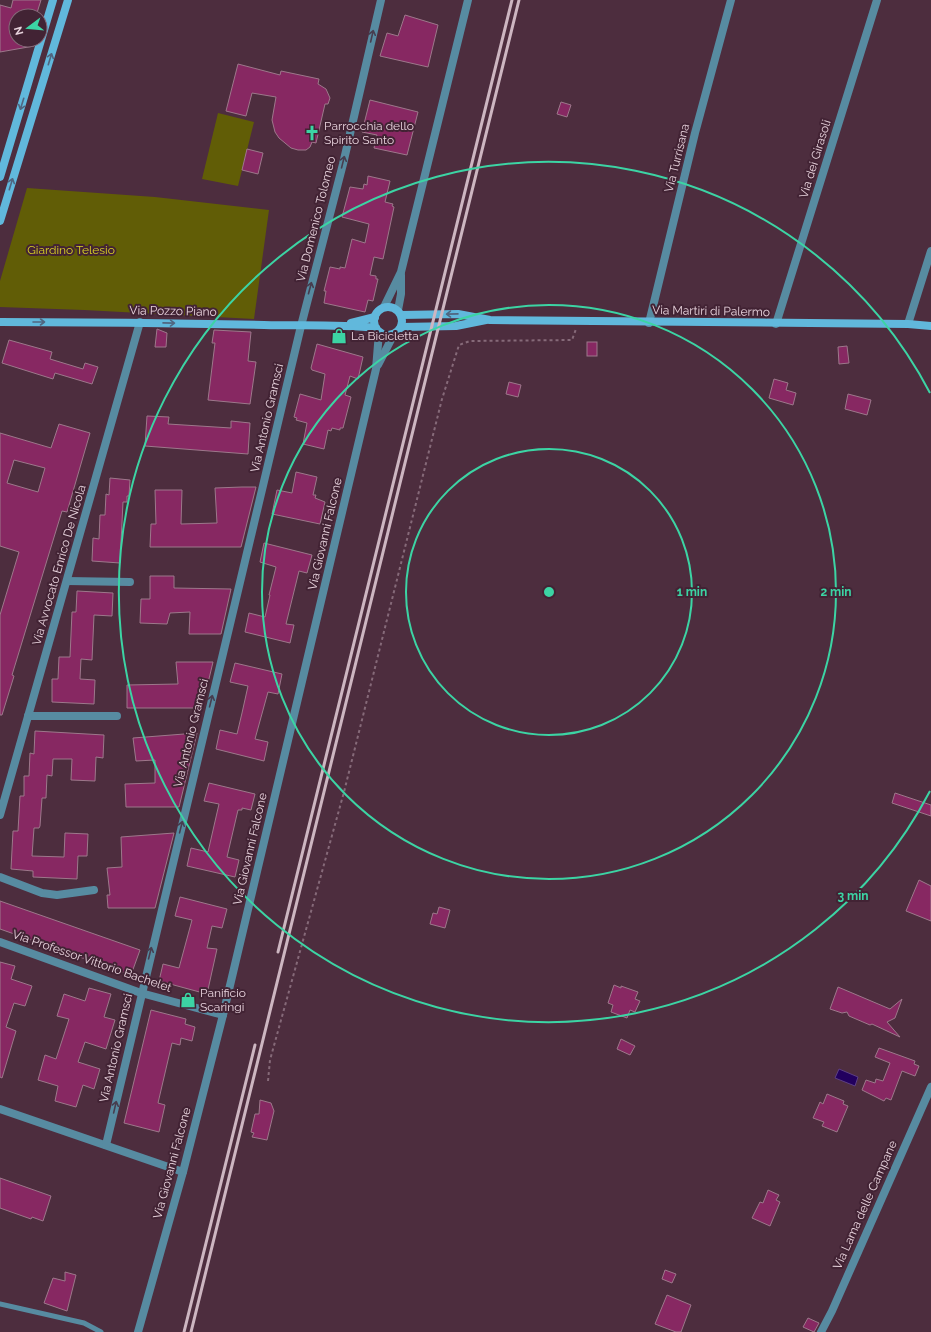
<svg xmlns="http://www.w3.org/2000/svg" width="931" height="1332" viewBox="0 0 931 1332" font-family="Raleway,sans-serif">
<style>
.green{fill:#615d06}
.water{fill:#22005e;stroke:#5d3f84}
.building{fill:#872862;stroke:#9d788b;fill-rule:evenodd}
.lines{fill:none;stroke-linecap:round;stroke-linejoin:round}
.path{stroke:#866a79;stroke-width:2;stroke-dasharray:3 3;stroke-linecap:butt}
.lane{stroke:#578ba1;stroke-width:5}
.street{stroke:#578ba1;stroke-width:8}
.secondary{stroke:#61b8dc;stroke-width:8}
.rail{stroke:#cdb6c1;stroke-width:3}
.oneway{stroke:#473d4f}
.oneway2{stroke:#506680}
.ring{fill:none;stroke:#3cd4a4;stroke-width:2}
.labels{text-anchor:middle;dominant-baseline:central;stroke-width:4;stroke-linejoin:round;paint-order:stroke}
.poi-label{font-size:12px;fill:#e8d3dd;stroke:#422334;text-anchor:start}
.street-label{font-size:12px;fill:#e8d3dd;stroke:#422334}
.park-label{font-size:12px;fill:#dbd325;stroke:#422334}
.centre{fill:#3cd4a4;stroke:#422334;stroke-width:2}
.ring-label{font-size:12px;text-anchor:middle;font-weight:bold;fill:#3cd4a4;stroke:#422334;stroke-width:4;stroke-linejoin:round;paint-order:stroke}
</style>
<rect width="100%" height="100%" fill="#4d2d3e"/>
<!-- green -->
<g class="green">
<path d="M218 113 254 122 238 186 202 179Z"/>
<path d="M27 188 155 197 269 210 254 319 84 310 0 307V281Z"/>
</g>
<!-- water -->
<path class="water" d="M839 1069 858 1077 855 1086 835 1078Z"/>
<!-- building -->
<g class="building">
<path d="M13 0H41L36 16H16V40H35L34 46 0 52V5L11 8Z"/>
<path d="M405 15 438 25 428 67 380 56 387 33 398 36Z"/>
<path d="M238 64 280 75 281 71 319 79 318 84 326 89 330 98 328 104H325L316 143 312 142 310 147 306 150H298L291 148 279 138 275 132 272 120 276 97 252 93 246 116 226 111Z"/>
<path d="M370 100 418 112 407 155 374 148 377 135 362 132Z"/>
<path d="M561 102 571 105 567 117 557 114Z"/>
<path d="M247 149 263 153 258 174 242 170Z"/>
<path d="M368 176 390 181 385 202 393 204 392 206 394 207 383 259 374 257 370 275 376 276V279H378L373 301 368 300 365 312 324 303 326 291H324L330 267 340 269V267L345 268 352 239 365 243 369 224 342 217 350 187 363 189 364 184 367 185Z"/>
<path d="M157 329 167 333 166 347H155Z"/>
<path d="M214 330 251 332 248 361 256 362 250 404 208 400 215 343H212Z"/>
<path d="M9 340 52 352 50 359 83 369 85 363 98 367 92 384 55 373 53 379 2 363Z"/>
<rect x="587" y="342" width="10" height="14"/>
<path d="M317 344 363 357 358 379 350 376 345 395 351 397 343 428H340V430L332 428 331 431 328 430 324 449 303 444 307 423 296 420 297 418 294 417 300 394 321 400 325 374 312 370 311 368Z"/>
<path d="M847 346 849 363 839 364 838 347Z"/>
<path d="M774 379 788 383 786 390 796 393 793 405 769 398Z"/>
<path d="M509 382 521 385 518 397 506 394Z"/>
<path d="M848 394 871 400 867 415 845 409Z"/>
<path d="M147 416 169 417 168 424 231 428V421L250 423 248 454 145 446Z"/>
<path d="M59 424 90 433 67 512 62 511 12 675 14 676 2 715H0V615L19 552 0 546V433L51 448ZM14 460 45 468 38 492 7 483Z"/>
<path d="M296 472 317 477 313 495H316L315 498 325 502 320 524 272 514 277 490 292 493Z"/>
<path d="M110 478 130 480 129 496H127V502H123L120 563 92 561 93 538 99 539 100 515H105L106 494 109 495Z"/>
<path d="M242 487H256L241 547H150L151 524H156L155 490H182L181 524 217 523 215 488Z"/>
<path d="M264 543 312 555 307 573 299 571 286 624 294 625 290 643 245 632 249 613 265 617 270 595H269L276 567 260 562Z"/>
<path d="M150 576H174V588L231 589 221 634H189L190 612 170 613 167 624 140 623 141 599H150Z"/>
<path d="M77 591 113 593 112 616 94 615 92 660 81 659 80 679 95 680 94 704 52 702V679H58L59 657H70L72 612H76Z"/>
<path d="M176 662H213L202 708H127V685L178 684Z"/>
<path d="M235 663 282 674 278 694 268 692 255 739 268 742 264 761 216 749 220 730 237 734 242 713 248 686 230 682Z"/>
<path d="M35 731 104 735 103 758 96 757 95 781 71 780 72 759H53L52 776 47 775 46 798H42L40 826 39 828H34L32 856 64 857 65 833 88 834 87 856H78L77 879 33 877V871L11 869 13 831H18L20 796H24V776H29L30 753 34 754Z"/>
<path d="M197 733 179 807H126L125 784 155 783V760L136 761 133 738Z"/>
<path d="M209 783 255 794 251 810 242 808V810H238L227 857 239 860 235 877 187 866 191 848 208 852 219 804 204 801Z"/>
<path d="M895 793 931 805V816L892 803Z"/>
<path d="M174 833 155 908H108L107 895H110L107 868 122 867 121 837Z"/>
<path d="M919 880 931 886V921L906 911Z"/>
<path d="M180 897 227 909 222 928 212 926 207 948 217 949 207 994 159 981 163 964 179 968 192 920 175 916Z"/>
<path d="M0 901 140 950 131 975 0 929Z"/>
<path d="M439 907 450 910 445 928 430 924 433 913 437 914Z"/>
<path d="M0 962 15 966 11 979 32 986 25 1006 14 1003 6 1027 16 1031 2 1078 0 1077Z"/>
<path d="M614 985 621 988V986L638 992 635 999 640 1001 635 1012 630 1010 627 1018 611 1012 613 1005 608 1003Z"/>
<path d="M838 987 890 1009 902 999 895 1018 887 1022 900 1037 872 1024 870 1025 849 1016 847 1012 842 1013 830 1009Z"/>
<path d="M89 988 111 994 104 1017 115 1020 106 1049 85 1042 78 1062 100 1069 94 1089 83 1085 76 1107 55 1101 58 1086 38 1080 45 1055 56 1059 69 1019 57 1016 64 994 85 1001Z"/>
<path d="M151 1010 186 1019 185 1024 195 1027 192 1041 181 1038 180 1045 172 1043 158 1103 165 1105 159 1132 124 1123Z"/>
<path d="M621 1039 635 1046 630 1055 617 1049Z"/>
<path d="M879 1048 915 1061 914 1064 919 1066 915 1076 902 1071 891 1100 886 1098 884 1101 862 1090 866 1080 875 1083 876 1079 883 1081 890 1063 875 1057Z"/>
<path d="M827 1094 844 1101 843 1104 848 1106 837 1132 822 1126 824 1122 813 1118 820 1102 823 1104Z"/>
<path d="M260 1100 271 1103 274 1111 267 1140 252 1137 254 1133 251 1132 255 1114H259Z"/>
<path d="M0 1178 51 1196 43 1221 32 1217 31 1219 0 1208Z"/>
<path d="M768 1190 779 1195 776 1200 780 1202 770 1226 752 1218 760 1202 763 1203Z"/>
<path d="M665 1270 676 1274 672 1283 662 1279Z"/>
<path d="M65 1272 76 1275 67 1311 44 1303 53 1278 65 1281Z"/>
<path d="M667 1295 691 1305 681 1332H676L655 1324Z"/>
<path d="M808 1318 819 1323 814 1332 803 1327Z"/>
</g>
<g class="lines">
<!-- path -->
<path class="path" d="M268 1081 270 1060 344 792 442 399 459 345 470 341 572 340 576 329"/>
<!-- lane -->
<path class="lane" d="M0 1304 84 1323 101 1332"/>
<!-- street -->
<g class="street">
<path d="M384 307 401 272 468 0"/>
<path d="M398 310 401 294V275"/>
<path d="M649 323 695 133 731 0"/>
<path d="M776 324 877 0"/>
<path d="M908 324 931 251"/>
<path d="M378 365 394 334"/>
<path d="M67 581 130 582"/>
<path d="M28 716H117"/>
<path d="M0 815 140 322"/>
<path d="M0 877 42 893 57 895 94 890"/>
<path d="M0 942 141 993 223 1015"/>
<path d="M0 1109 183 1172"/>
<path d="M106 1145 301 326 343 164 381 0"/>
<path d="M138 1332 183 1172 223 1015 376 369 379 332"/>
<path d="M821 1332 832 1311 931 1087"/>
</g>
<!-- secondary -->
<g class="secondary">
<path d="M0 177 53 0"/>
<path d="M0 221 68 0"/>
<circle cx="388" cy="321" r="14"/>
<path d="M401 315 458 314 490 320 908 324 931 326"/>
<path d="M0 322C88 322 176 323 264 325 301 326 339 324 376 328"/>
<path d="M351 323 375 317"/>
<path d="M401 327 456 326 486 320"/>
</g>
<!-- rail -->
<g class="rail">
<path d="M278 952 512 0"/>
<path d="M184 1332 255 1045"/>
<path d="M191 1332 519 0"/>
</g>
</g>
<!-- one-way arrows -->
<defs><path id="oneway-shaft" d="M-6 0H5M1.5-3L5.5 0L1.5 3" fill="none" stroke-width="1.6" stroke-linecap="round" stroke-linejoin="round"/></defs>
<g class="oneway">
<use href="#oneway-shaft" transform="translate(372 36) rotate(-77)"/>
<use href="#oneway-shaft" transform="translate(343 162) rotate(-76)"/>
<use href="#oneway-shaft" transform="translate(310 288) rotate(-75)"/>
<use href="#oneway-shaft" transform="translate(211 701) rotate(-76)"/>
<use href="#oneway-shaft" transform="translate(181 827) rotate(-76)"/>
<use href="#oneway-shaft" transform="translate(150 953) rotate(-76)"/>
<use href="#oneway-shaft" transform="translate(115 1107) rotate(-77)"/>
</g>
<g class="oneway2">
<use href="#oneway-shaft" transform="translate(50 59) rotate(-73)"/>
<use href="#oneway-shaft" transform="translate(22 104) rotate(107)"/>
<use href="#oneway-shaft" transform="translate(11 184) rotate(-73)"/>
<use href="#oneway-shaft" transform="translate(452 314) rotate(179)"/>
<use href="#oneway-shaft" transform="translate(39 322)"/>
<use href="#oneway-shaft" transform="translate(169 323) rotate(1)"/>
</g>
<!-- distance rings -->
<g class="ring">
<circle cx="549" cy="592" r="143"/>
<circle cx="549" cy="592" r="287"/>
<path d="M930 791A430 430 0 1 1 930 393"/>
</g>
<!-- icons -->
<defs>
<symbol id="church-bare" viewBox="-9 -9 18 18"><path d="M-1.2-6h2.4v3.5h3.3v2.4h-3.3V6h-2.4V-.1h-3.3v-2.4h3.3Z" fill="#3cd4a4" stroke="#422334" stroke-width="2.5" paint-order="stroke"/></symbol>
<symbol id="shop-bare" viewBox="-9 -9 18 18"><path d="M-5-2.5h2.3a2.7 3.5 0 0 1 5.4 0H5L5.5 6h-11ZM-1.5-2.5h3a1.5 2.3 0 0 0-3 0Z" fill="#3cd4a4" stroke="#422334" stroke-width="2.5" paint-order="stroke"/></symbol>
</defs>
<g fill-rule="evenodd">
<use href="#church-bare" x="301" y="122" width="22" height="22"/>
<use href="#shop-bare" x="328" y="325" width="22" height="22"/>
<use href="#shop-bare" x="177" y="989" width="22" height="22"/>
</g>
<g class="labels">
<!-- poi labels -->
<g class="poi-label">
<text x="324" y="126">Parrocchia dello<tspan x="324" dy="14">Spirito Santo</tspan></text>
<text x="351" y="336">La Bicicletta</text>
<text x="200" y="993">Panificio<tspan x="200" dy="14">Scaringi</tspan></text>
</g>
<!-- street labels -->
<g class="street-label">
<text transform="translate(677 158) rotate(-76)">Via Turrisana</text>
<text transform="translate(815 159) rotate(-73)">Via dei Girasoli</text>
<text transform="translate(316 219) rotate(-76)">Via Domenico Tolomeo</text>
<text transform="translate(173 311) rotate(1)">Via Pozzo Piano</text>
<text transform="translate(711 311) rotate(1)">Via Martiri di Palermo</text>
<text transform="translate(267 418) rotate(-77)">Via Antonio Gramsci</text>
<text transform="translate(325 534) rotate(-77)">Via Giovanni Falcone</text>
<text transform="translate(59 565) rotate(-74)">Via Avvocato Enrico De Nicola</text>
<text transform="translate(191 733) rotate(-76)">Via Antonio Gramsci</text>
<text transform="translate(250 849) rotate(-77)">Via Giovanni Falcone</text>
<text transform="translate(92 961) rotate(19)">Via Professor Vittorio Bachelet</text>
<text transform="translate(116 1048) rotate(-77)">Via Antonio Gramsci</text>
<text transform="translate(172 1163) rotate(-75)">Via Giovanni Falcone</text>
<text transform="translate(865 1205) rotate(-66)">Via Lama delle Campane</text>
</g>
<!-- park labels -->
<g class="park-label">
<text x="71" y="250">Giardino Telesio</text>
</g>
</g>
<circle cx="549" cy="592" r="6" class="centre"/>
<g class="ring-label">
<text x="692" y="596">1 min</text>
<text x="836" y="596">2 min</text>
<text x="853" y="900">3 min</text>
</g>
<!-- north arrow -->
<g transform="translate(28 28) rotate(254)"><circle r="19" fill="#422334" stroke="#846978"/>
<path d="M0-3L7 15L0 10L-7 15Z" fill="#3cd4a4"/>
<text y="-6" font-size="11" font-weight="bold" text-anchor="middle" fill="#e8d3dd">N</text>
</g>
</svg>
